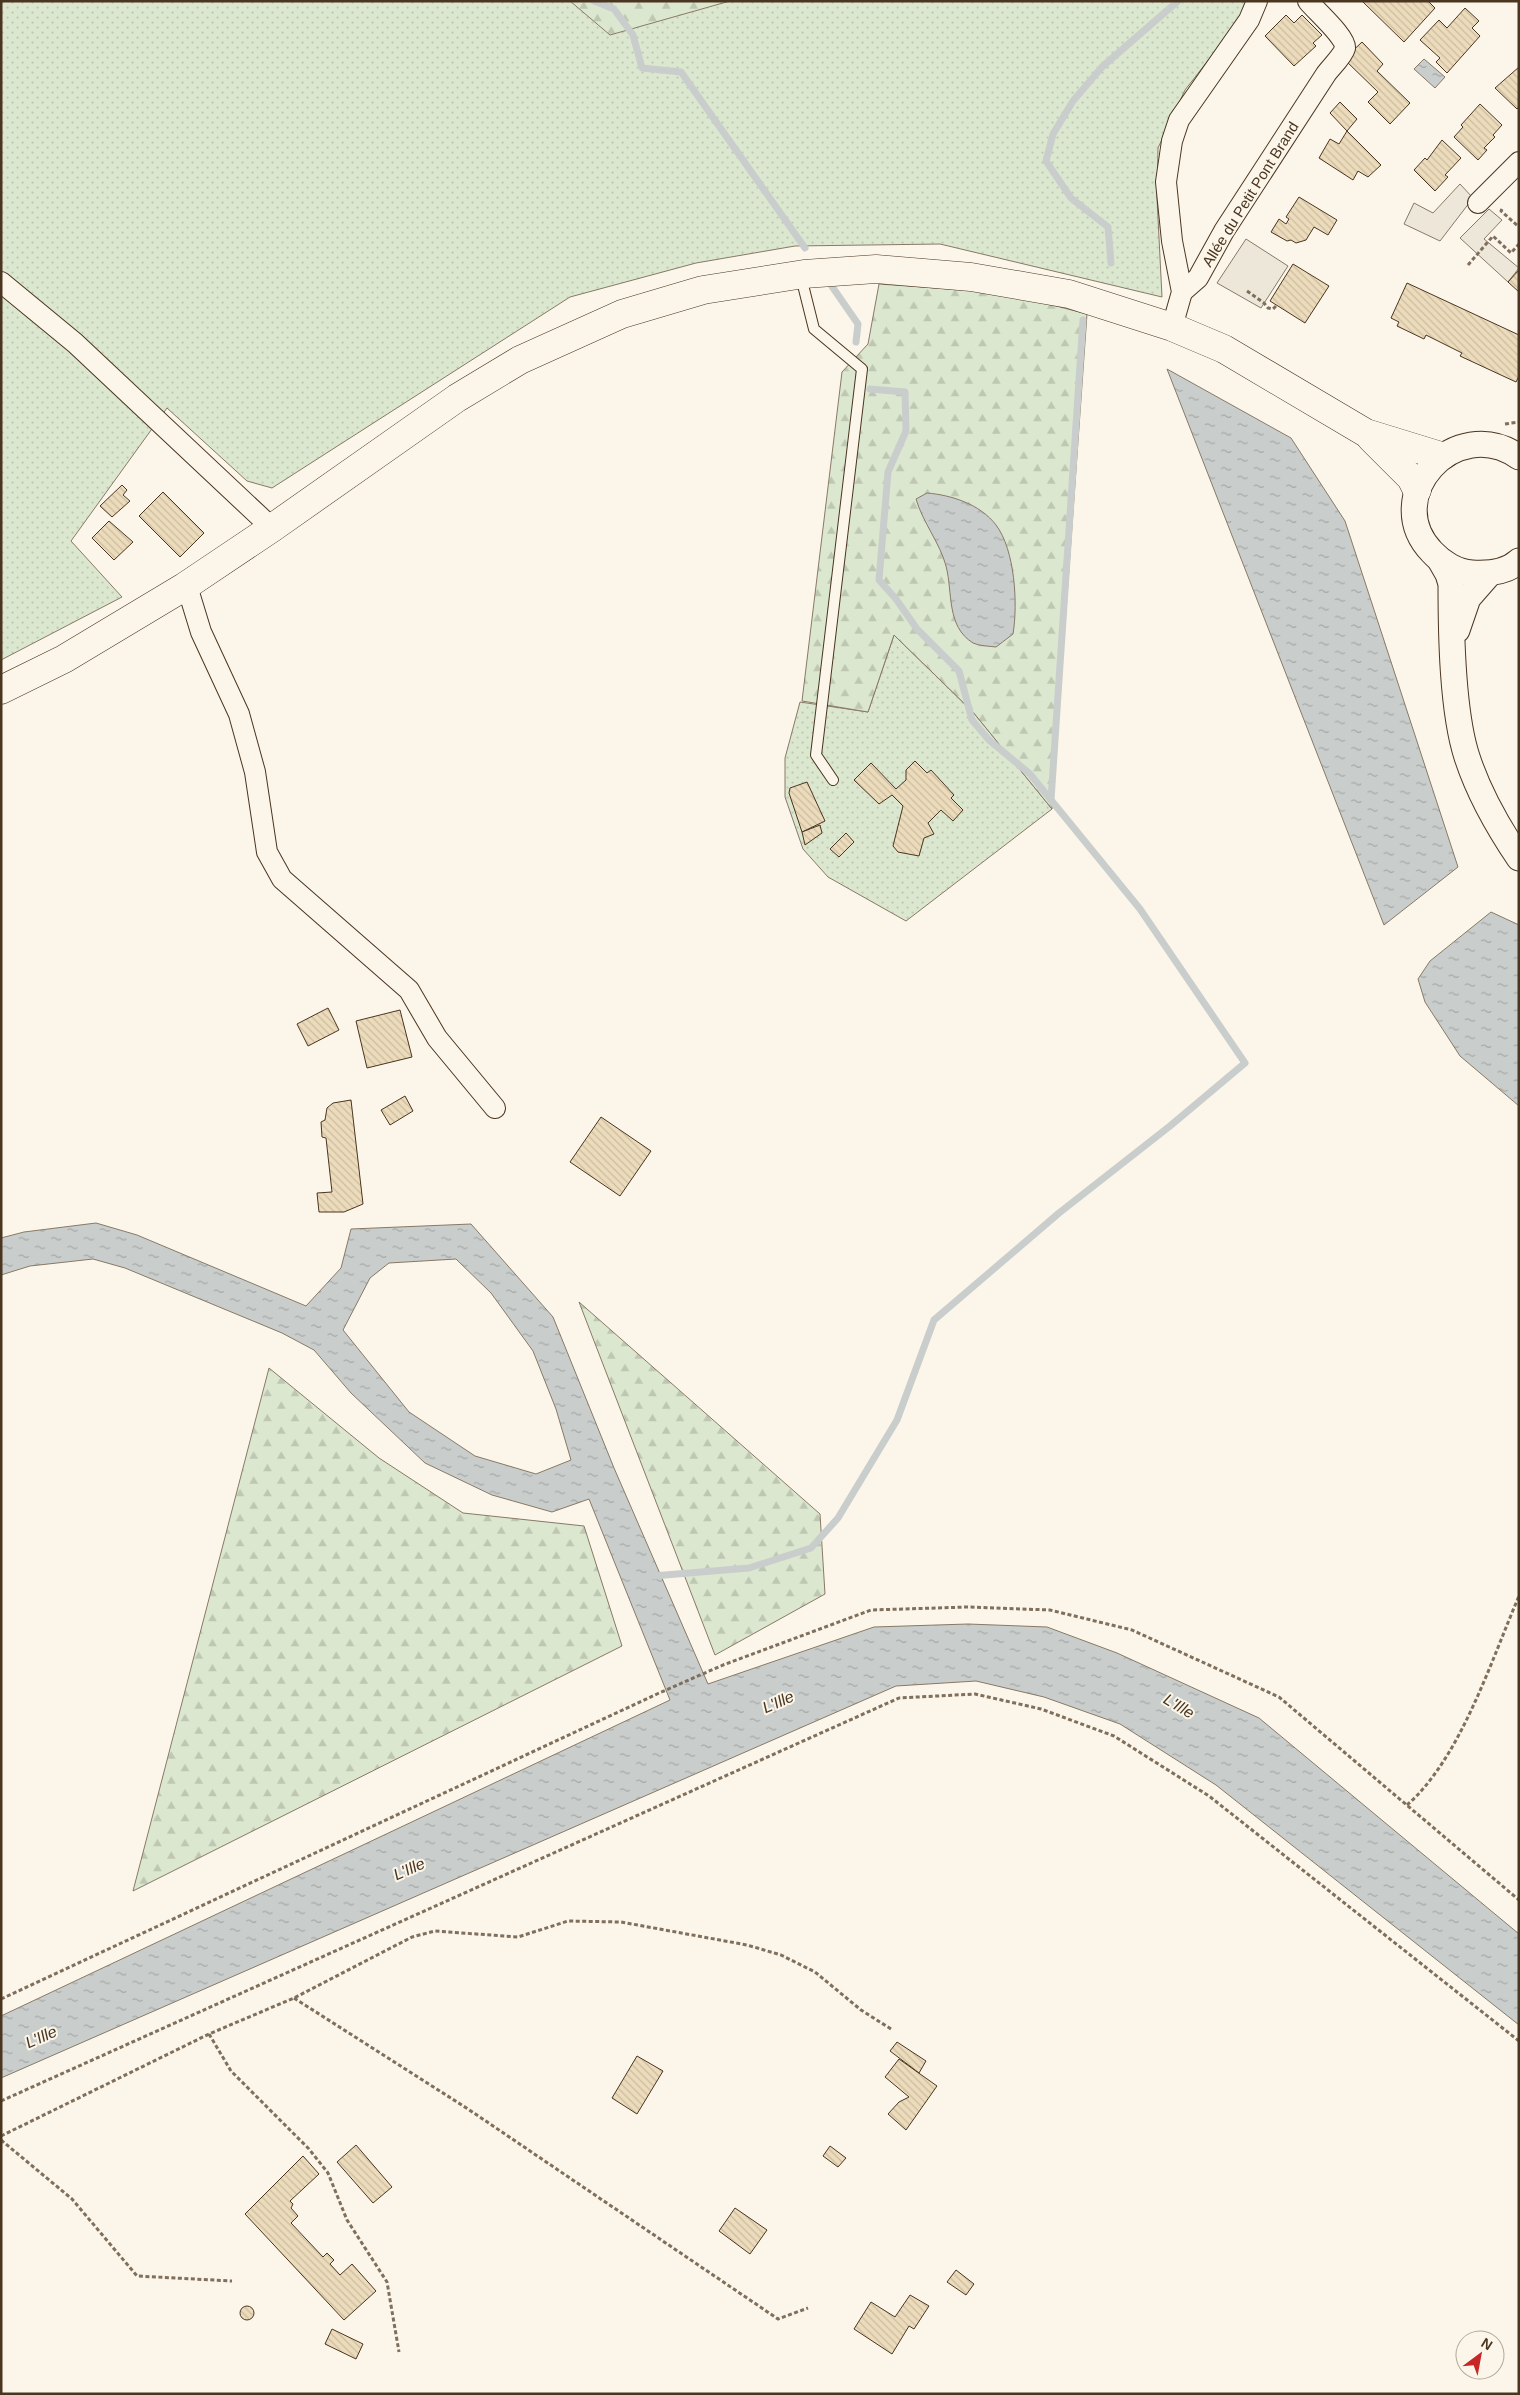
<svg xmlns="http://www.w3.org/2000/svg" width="1520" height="2395" viewBox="0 0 1520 2395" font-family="Helvetica,sans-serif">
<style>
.green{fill:url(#green-dots);stroke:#887966}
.forest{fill:url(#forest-firs);stroke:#887966}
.parking{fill:#ede7d9;stroke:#887966}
.water{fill:url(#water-ripples);stroke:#887966;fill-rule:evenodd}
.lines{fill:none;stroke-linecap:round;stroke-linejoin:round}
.stream{stroke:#c9cecd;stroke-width:7}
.building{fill:url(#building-back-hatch);stroke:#4a3520}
.service-casing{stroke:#4a3520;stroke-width:12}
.minor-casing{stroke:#4a3520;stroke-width:22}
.tertiary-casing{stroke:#4a3520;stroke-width:27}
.secondary-casing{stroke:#4a3520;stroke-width:29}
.path{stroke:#7f6f5c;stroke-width:3;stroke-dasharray:4 2.5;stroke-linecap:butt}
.service{stroke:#fbf6e9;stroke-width:10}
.minor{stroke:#fbf6e9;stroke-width:20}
.tertiary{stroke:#fbf6e9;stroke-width:25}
.secondary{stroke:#fbf6e9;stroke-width:28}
.labels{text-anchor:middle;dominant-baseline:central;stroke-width:4;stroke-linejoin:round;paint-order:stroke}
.street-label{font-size:15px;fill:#4a3520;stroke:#fbf6e9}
.water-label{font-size:16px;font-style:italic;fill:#4a3520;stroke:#fbf6e9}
</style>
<defs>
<pattern id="green-dots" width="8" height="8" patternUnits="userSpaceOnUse" patternTransform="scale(1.25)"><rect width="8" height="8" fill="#dce7d0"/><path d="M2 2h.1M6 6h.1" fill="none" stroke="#bec7b2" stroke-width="1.8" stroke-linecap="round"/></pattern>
<pattern id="forest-firs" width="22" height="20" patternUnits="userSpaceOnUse" patternTransform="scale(1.25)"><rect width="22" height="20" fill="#dce7d0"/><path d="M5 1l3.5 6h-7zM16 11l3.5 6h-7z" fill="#bec7b2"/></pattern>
<pattern id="water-ripples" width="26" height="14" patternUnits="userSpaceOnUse" patternTransform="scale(1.25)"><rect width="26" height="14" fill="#c9cecd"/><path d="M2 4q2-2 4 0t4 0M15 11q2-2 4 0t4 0" fill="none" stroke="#a5a8a6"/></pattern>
<pattern id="building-back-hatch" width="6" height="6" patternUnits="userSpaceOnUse" patternTransform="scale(1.25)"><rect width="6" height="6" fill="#ecdcbc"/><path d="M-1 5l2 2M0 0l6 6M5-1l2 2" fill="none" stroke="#ccbda1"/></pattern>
</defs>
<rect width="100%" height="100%" fill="#fbf6e9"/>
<!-- green -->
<g class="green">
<path d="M1 1H1250L1249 8 1185 90 1158 148 1157 198 1162 297 940 244 795 246 696 263 570 297 272 488 247 481 167 408 71 541 122 597 1 660Z"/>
<path d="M894 635 973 712 1052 809 906 921 828 877 803 849 785 797V758L800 702 868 712Z"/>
</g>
<!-- forest -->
<g class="forest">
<path d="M570 1H730L610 35Z"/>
<path d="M879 284 1006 293 1087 314 1052 809 973 712 894 635 868 712 802 701 842 372 868 344Z"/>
<path d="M579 1302 820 1514 825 1594 715 1655Z"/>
<path d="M269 1368 379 1458 463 1513 584 1526 622 1646 133 1891Z"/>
</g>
<!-- parking -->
<g class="parking">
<path d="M1460 184 1473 198 1440 241 1404 224 1414 203 1433 213Z"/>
<path d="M1489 209 1502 220 1484 239 1519 268 1508 282 1460 238Z"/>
<path d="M1246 239 1288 266 1261 308 1217 283Z"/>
</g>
<!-- water -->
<g class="water">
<path d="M1424 59 1445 77 1435 88 1414 69Z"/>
<path d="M1167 369 1291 438 1345 521 1458 867 1384 925Z"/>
<path d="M927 493C951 495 980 504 996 525 1015 550 1018 604 1013 634L996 647C989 646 979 646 973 643 946 626 953 593 946 566 940 543 923 523 916 499Z"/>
<path d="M1491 912 1519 925V1106L1460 1056 1425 1002 1418 979 1430 961Z"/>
<path d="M96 1223 137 1235 306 1306 341 1268 351 1229 471 1224 553 1317 614 1468 708 1684 874 1627 968 1624 1047 1627 1117 1653 1259 1718 1519 1934V2025L1216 1785 1120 1724 1044 1697 976 1681 896 1686 1 2078V2016L670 1700 589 1499 552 1512 492 1495 425 1463 351 1393 314 1350 282 1333 125 1268 93 1259 30 1266 1 1275V1238L24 1232ZM456 1259 491 1293 533 1351 556 1409 571 1460 536 1474 475 1456 409 1412 343 1330 370 1278 389 1263Z"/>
</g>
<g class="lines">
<!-- stream -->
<g class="stream">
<path d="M594 1 614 9 633 35 642 68 681 72 805 248"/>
<path d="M1111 263 1108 227 1071 198 1046 161 1053 134 1073 101 1102 67 1178 1"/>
<path d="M831 285 858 324 856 342"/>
<path d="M870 389 905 392 906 431 888 472 879 580 896 599 917 629 959 671 972 720 989 740 1030 774 1051 800"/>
<path d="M653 1576 749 1568 811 1548 838 1518 897 1420 934 1320 1059 1213 1170 1126 1245 1063 1140 909 1051 800 1083 320"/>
</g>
</g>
<!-- building -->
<g class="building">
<path d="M1362 1H1428L1435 8 1404 42Z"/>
<path d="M1465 8 1479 21 1472 28 1480 36 1447 73 1436 62 1440 58 1420 40 1439 20 1447 28Z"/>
<path d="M1286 15 1294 23 1302 15 1322 35 1313 43 1316 46 1294 66 1265 36Z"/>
<path d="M1362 42 1383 64 1377 71 1410 103 1390 124 1368 102 1378 92 1344 59Z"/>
<path d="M1519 67V107L1517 109 1495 88Z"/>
<path d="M1340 102 1357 119 1347 131 1330 113Z"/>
<path d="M1480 104 1502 125 1493 135 1495 137 1484 148 1487 150 1478 160 1454 137 1463 127 1461 125Z"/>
<path d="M1347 131 1381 165 1368 177 1358 171 1353 180 1319 158 1330 139 1339 144Z"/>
<path d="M1442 140 1461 158 1445 175 1448 177 1435 191 1414 170 1425 158 1427 160Z"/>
<path d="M1299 197 1337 220 1328 235 1314 227 1306 240 1296 243 1291 240 1287 241 1271 232 1279 219 1286 224 1289 219 1286 217Z"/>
<path d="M1293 264 1329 286 1305 323 1270 301Z"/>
<path d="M1519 270V292L1508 282Z"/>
<path d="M1407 283 1519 335V376L1516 382 1460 356 1462 353 1426 335 1424 339 1397 326 1399 322 1391 318Z"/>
<path d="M122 485 127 490 123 495 130 501 112 517 100 506Z"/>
<path d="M163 492 204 533 180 557 139 516Z"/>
<path d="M109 521 133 542 114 560 92 538Z"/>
<path d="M915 761 927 773 931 770 954 795 951 798 963 810 953 821 941 810 928 823 934 834 924 838 919 856 898 852 893 846 903 806 892 795 879 804 854 780 871 763 896 789 906 780V770Z"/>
<path d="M807 782 825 821 802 832 789 793 790 788Z"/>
<path d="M820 825 822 833 805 845 802 832Z"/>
<path d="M846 833 854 842 839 857 830 849Z"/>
<path d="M328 1008 339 1030 308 1046 297 1024Z"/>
<path d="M400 1010 412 1057 367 1068 356 1021Z"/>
<path d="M405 1096 413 1111 390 1125 381 1110Z"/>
<path d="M351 1100 363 1204 344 1212H319L317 1193 332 1192 326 1138 322 1137 321 1122 325 1120 327 1108 333 1103Z"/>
<path d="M601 1117 651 1151 620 1196 570 1162Z"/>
<path d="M897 2042 926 2061 919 2073 890 2051Z"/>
<path d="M637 2056 663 2071 637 2114 612 2098Z"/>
<path d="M899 2059 937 2086 906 2130 888 2114 899 2102 909 2097 885 2077Z"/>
<path d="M356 2145 392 2187 373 2203 337 2162Z"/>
<path d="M830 2146 846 2158 838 2167 823 2156Z"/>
<path d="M303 2156 319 2174 290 2201 293 2204 291 2208 298 2216 291 2223 323 2257 327 2253 334 2260 330 2264 340 2275 352 2264 376 2291 344 2320 245 2214Z"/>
<path d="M735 2208 767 2230 750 2254 719 2231Z"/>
<path d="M956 2270 974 2284 966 2295 947 2282Z"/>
<path d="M910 2295 929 2306 914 2329 909 2326 892 2354 854 2329 871 2302 895 2317Z"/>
<circle cx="247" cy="2313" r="7"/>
<path d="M332 2329 363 2344 356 2359 325 2344Z"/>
</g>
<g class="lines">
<defs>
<path id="service" d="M804 275 803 285 814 329 862 369 816 755 833 780"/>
<g id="minor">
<path d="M1478 203 1519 162"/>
<path d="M1 282 75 343 272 528"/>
<path d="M1182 292 1198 278 1224 231 1326 74C1331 67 1343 56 1345 48 1347 38 1315 10 1308 1"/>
<path d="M1172 327 1182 292 1172 241 1166 182 1172 141 1179 120 1249 20 1257 1"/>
<path d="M184 587 190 596 201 632 239 714 255 772 267 852 282 879 409 990 437 1038 495 1108"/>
</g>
<g id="tertiary">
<path d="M1519 457C1455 412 1379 497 1432 552 1442 563 1457 572 1472 573 1488 574 1506 573 1519 561"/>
<path d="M1440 560 1448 574 1451 584C1451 633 1452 711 1467 757 1479 794 1498 827 1519 858"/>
<path d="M1457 630 1468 598 1489 574"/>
</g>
<g id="secondary">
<path d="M1371 438 1411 478 1417 490"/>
<path d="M1 690 64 659 184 587 272 528 457 398 520 360 622 314 703 290 804 274 876 269 971 277 1069 294 1172 327 1224 349 1366 433 1441 456"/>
</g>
</defs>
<!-- service casing -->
<use href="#service" class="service-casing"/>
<!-- minor casing -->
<use href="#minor" class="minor-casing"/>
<!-- tertiary casing -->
<use href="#tertiary" class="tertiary-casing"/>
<!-- secondary casing -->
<use href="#secondary" class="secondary-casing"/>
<!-- path -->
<g class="path">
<path d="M1502 209 1501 211 1519 227"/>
<path d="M1468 265 1493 236 1511 253 1519 244"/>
<path d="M1247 291 1264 303 1268 308 1273 309 1277 305"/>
<path d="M1505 424 1519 422"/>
<path d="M1407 1805C1460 1759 1491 1661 1519 1596"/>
<path d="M294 1998 468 2109 778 2319 808 2308"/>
<path d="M1 1999 657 1694 723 1665 871 1610 968 1607 1050 1610 1132 1630 1279 1697 1519 1900"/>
<path d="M209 2034 231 2071 309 2149 328 2173 347 2220 387 2282 399 2352"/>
<path d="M1 2101 899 1698 975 1694 1041 1709 1114 1736 1209 1796 1519 2041"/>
<path d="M1 2136 209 2034 294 1998 412 1937 435 1931 518 1937 568 1921 621 1922 747 1945 781 1955 815 1972 861 2010 891 2029"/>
<path d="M1 2140 72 2199 137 2276 232 2281"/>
</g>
<!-- service -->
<use href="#service" class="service"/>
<!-- minor -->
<use href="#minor" class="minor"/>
<!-- tertiary -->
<use href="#tertiary" class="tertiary"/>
<!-- secondary -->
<use href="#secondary" class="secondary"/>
</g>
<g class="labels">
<!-- street labels -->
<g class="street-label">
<text transform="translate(1250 194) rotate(-58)">Allée du Petit Pont Brand</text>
</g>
<!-- water labels -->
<g class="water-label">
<text transform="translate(778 1702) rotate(-24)">L'Ille</text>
<text transform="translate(1179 1706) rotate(31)">L'Ille</text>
<text transform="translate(409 1869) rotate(-24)">L'Ille</text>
<text transform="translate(41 2037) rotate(-24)">L'Ille</text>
</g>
</g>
<!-- border -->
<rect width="1520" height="2395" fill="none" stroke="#4a3520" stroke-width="5"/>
<!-- north arrow -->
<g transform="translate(1480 2355) rotate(32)"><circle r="24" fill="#fbf6e9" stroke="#b4a999"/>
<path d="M0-4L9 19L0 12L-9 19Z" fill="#c62828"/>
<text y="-8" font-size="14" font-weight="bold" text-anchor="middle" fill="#4a3520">N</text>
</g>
</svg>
